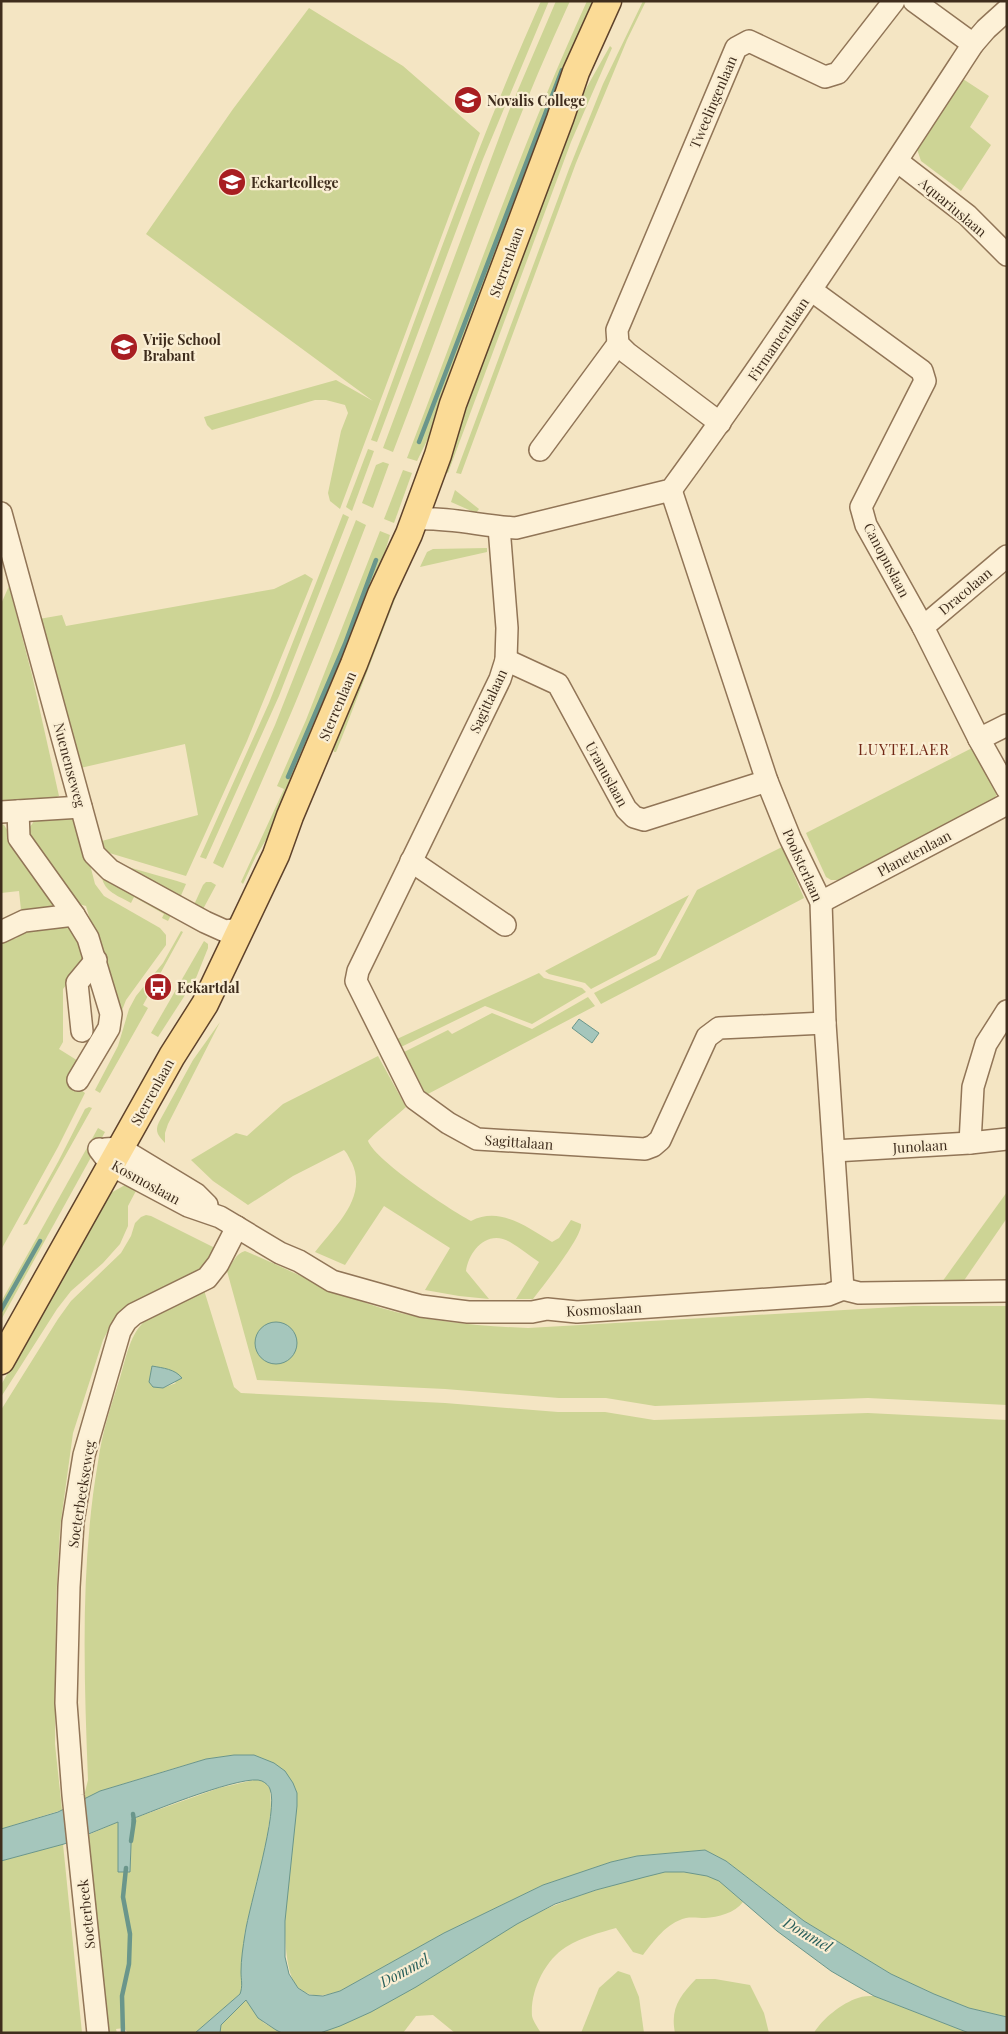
<svg xmlns="http://www.w3.org/2000/svg" width="1008" height="2034" viewBox="0 0 1008 2034" font-family="'Playfair Display',serif">
<style>
.green{fill:#cdd495;fill-rule:evenodd}
.water{fill:#a5c6bc;stroke:#6a968b}
.lines{fill:none;stroke-linecap:round;stroke-linejoin:round}
.stream{stroke:#6a968b;stroke-width:4.5}
.minor-casing{stroke:#917557;stroke-width:24}
.major-casing{stroke:#5e422b;stroke-width:29}
.minor{stroke:#fdf1d7;stroke-width:21}
.major{stroke:#fbdb96;stroke-width:26}
.labels{text-anchor:middle;dominant-baseline:central;stroke-width:4.5;stroke-linejoin:round;paint-order:stroke}
.poi-label{font-size:14px;font-weight:bold;fill:#3f2d1d;stroke:#faeed3;text-anchor:start}
.street-label{font-size:14px;fill:#3f2d1d;stroke:#faeed3}
.neighbourhood-label{font-size:15px;letter-spacing:1px;fill:#712816;stroke:#faeed3}
.water-label{font-size:15px;font-style:italic;fill:#2a605c;stroke:#faeed3}
</style>
<rect width="100%" height="100%" fill="#f4e5c3"/>
<!-- green -->
<g class="green">
<path d="M541 1H549L483 159 377 442 371 440C425 293 477 144 541 1Z"/>
<path d="M556 1H570C502 148 451 302 393 452L383 448 509 111Z"/>
<path d="M587 1H603L436 422 417 461 407 458C466 305 519 150 587 1Z"/>
<path d="M643 1H646L627 40 576 163 461 474 456 473 569 169 603 84Z"/>
<path d="M309 8 403 66 480 133 340 509 330 501 328 493 341 431 348 413 345 405 326 400H315L212 430 207 425 204 417 336 380 373 401 146 234 233 109Z"/>
<path d="M610 46 612 48 571 142 448 473 437 469 579 101Z"/>
<path d="M963 79 989 96 970 127 991 145 961 191 921 161 917 149Z"/>
<path d="M368 449 374 451 352 511 346 507Z"/>
<path d="M383 462 389 464 373 508 362 503 376 465Z"/>
<path d="M403 470 412 473 394 523 384 519Z"/>
<path d="M455 490 479 509 476 513 451 502Z"/>
<path d="M343 514 349 517 279 696 206 859 200 857 269 703Z"/>
<path d="M356 520 366 525C322 641 275 755 223 868L213 863 275 725Z"/>
<path d="M380 531 390 535 382 562 282 814 256 856 243 884 241 882 284 789 277 786 306 720Z"/>
<path d="M409 545 417 549 407 568 344 732 336 752H334L333 747Z"/>
<path d="M487 548V552L420 567 427 552 433 549Z"/>
<path d="M305 574 313 579 307 594 247 741 186 876 106 852 98 842 198 815 185 744 76 769 39 619 62 615 66 626 274 589Z"/>
<path d="M9 586 32 675 59 796 46 801 1 804V604Z"/>
<path d="M974 747 998 787 997 794 993 801 838 880H831L826 877 806 833Z"/>
<path d="M68 816 80 826 95 884 104 896 160 928 166 935V945L126 1000 119 1018 86 906 67 901 27 831 37 817Z"/>
<path d="M1 824 4 825 54 903 52 911 21 910 19 891 1 893Z"/>
<path d="M782 847 804 898 601 1004 594 993 660 959 697 890Z"/>
<path d="M121 865 177 881 186 884 179 900Z"/>
<path d="M102 877 172 913 168 921 162 918 164 914 134 897 131 903C119 896 104 892 102 877Z"/>
<path d="M206 882H211L216 885 202 911 193 907 203 885Z"/>
<path d="M689 895 656 955 591 989 585 983 549 974 545 971Z"/>
<path d="M74 923 88 958 63 989V1042L59 1049 83 1064 72 1083 85 1093 58 1147 1 1250V942L17 938 22 929Z"/>
<path d="M181 931 183 932 143 1005 148 1008 100 1093 95 1090 118 1046 129 1009 136 996 163 963Z"/>
<path d="M204 941 208 944V948L196 978 158 1037 151 1033Z"/>
<path d="M539 973 544 978 582 988 586 992 532 1024 485 1006 401 1047 397 1039Z"/>
<path d="M588 997 595 1006 426 1095 404 1052 448 1030 452 1034 492 1013 532 1029Z"/>
<path d="M220 1022 168 1124 165 1133V1143C159 1136 154 1132 159 1122L193 1060Z"/>
<path d="M378 1056 406 1107C400 1113 370 1137 368 1141 376 1161 449 1209 471 1221 500 1206 527 1227 552 1242L559 1238 571 1220 581 1224C583 1236 543 1286 533 1299H516L539 1262C530 1256 520 1248 510 1242 487 1229 469 1251 466 1271L489 1299 459 1296 425 1290 450 1248 384 1206 345 1265 315 1252C334 1227 368 1198 352 1163 349 1158 348 1154 344 1150L293 1176 248 1205 213 1181 191 1160 236 1133 247 1136 283 1104Z"/>
<path d="M89 1107 92 1108 27 1224 23 1225 58 1162 85 1109Z"/>
<path d="M98 1128 105 1132 1 1320V1302Z"/>
<path d="M125 1185 138 1187 128 1206V1226L120 1244 103 1263 71 1291 57 1309 1 1397V1385L109 1194Z"/>
<path d="M1007 1192V1218L963 1282H942Z"/>
<path d="M146 1215 151 1216 217 1249 206 1268 114 1319 103 1340 73 1433 60 1528 56 1602 55 1744 62 1810 1 1829V1410L58 1319 71 1301 121 1253 131 1236 135 1223 141 1217Z"/>
<path d="M245 1251C290 1270 334 1293 381 1308 429 1322 478 1326 528 1328L913 1306H1007V1405L868 1398 655 1406 606 1398H559L445 1389 257 1380 227 1271C232 1264 236 1253 245 1251ZM272 1322C288 1321 299 1333 296 1349L266 1361 258 1351Z"/>
<path d="M204 1290 234 1387 241 1393 445 1403 558 1412H605L654 1420 868 1413 1007 1420V2017L969 2008 934 1994 891 1974 804 1921 726 1861 705 1850 637 1856 611 1862 543 1885 444 1933 340 1991C326 1995 313 1999 300 1989 272 1968 291 1840 297 1806V1793L293 1783 234 1755 206 1759 165 1771 100 1791 83 1800 88 1780C84 1675 80 1566 98 1462 102 1433 111 1405 120 1378 126 1358 130 1333 146 1320ZM152 1366 176 1383 163 1388 149 1382Z"/>
<path d="M258 1779 265 1782 270 1789 271 1810 266 1843 245 1931 241 1974 243 1986 240 1994 195 2033H128L124 2028 116 2029 117 2033H106L88 1835 118 1822V1872H130L132 1819 219 1788Z"/>
<path d="M63 1844 82 2033H1V1861Z"/>
<path d="M665 1872C682 1872 703 1871 719 1881 727 1886 735 1895 743 1902 735 1913 718 1917 705 1918 699 1918 692 1917 686 1918 666 1923 654 1941 643 1955L633 1952 616 1928C599 1933 582 1937 566 1947 545 1960 530 1991 532 2016 533 2021 538 2028 541 2033H455L433 2015 416 2016 403 2033H320C393 2009 452 1960 518 1923 564 1898 614 1883 665 1872Z"/>
<path d="M618 1971 630 1975 639 1997 644 2033H581L599 1988Z"/>
<path d="M696 1979H715L750 1985 764 2013 769 2033H675C670 2008 680 1996 696 1979Z"/>
<path d="M874 1996 969 2033H814C822 2019 842 2003 858 1998 863 1996 869 1996 874 1996Z"/>
<path d="M246 2000 264 2023 282 2033H220L221 2025Z"/>
</g>
<!-- water -->
<g class="water">
<path d="M579 1019 599 1033 592 1043 572 1028Z"/>
<circle cx="276" cy="1343" r="21"/>
<path d="M152 1366C163 1368 175 1369 182 1378L163 1388 153 1387 149 1382Z"/>
<path d="M234 1755H254L274 1763 285 1771 293 1783 297 1793V1806L285 1921V1957L289 1974 298 1988 309 1995 323 1996 340 1991 444 1933 543 1885 611 1862 637 1856 705 1850 726 1861 804 1921 891 1974 934 1994 969 2008 1007 2017V2033H969L874 1996 831 1971 777 1931 719 1881 707 1876 684 1872H665L645 1877 596 1890 555 1904 517 1924 416 1987 371 2012 340 2026 320 2033H282L276 2030 258 2018 246 2000 221 2025 220 2033H195L240 1994C243 1986 241 1980 241 1972 241 1959 243 1947 245 1934 249 1906 279 1810 270 1789 269 1786 266 1783 262 1781 246 1773 153 1811 132 1819L130 1872H118V1822L64 1844 1 1861V1829L58 1812 100 1791 206 1759Z"/>
</g>
<g class="lines">
<!-- stream -->
<g class="stream">
<path d="M419 442 562 70"/>
<path d="M288 777 345 644 376 560"/>
<path d="M1 1310 40 1241"/>
<path d="M131 1841 134 1821 133 1814"/>
<path d="M123 2033 122 1996 129 1964 130 1934 123 1897 126 1868"/>
</g>
<defs>
<g id="minor">
<path d="M914 1 973 44"/>
<path d="M897 161 967 215 1007 255"/>
<path d="M811 290 922 371 925 381 861 507 866 525 923 627 979 739 1007 789"/>
<path d="M720 423 627 353 618 344 617 330 736 48 749 41 825 77 838 73 894 1"/>
<path d="M540 450 618 344"/>
<path d="M671 490 767 781 790 838 821 902 825 1023 843 1289"/>
<path d="M1 513 94 854 110 870 205 922 225 931 242 929"/>
<path d="M415 519C449 517 482 526 516 528L671 490C777 345 875 194 973 44L986 29 1007 10"/>
<path d="M499 527 507 628 506 660 500 679 358 971 356 981 415 1099 448 1123 477 1139 645 1149 653 1146 660 1140 707 1037 719 1028 825 1023"/>
<path d="M923 627 1007 556"/>
<path d="M506 660 558 684 626 809 634 817 644 820 767 781"/>
<path d="M979 739 1007 725"/>
<path d="M18 811 19 838 74 915 88 938 111 1014 109 1028 78 1080"/>
<path d="M1 812 81 807"/>
<path d="M411 861 505 925"/>
<path d="M821 902 1007 804"/>
<path d="M1 932 24 921 74 915"/>
<path d="M82 1031 77 983 96 960"/>
<path d="M970 1143 973 1087 986 1044 1007 1011"/>
<path d="M99 1149 111 1165 188 1206 220 1217 280 1253 299 1261 332 1281 421 1306 468 1312H532L547 1309 577 1312 828 1295 843 1289 859 1293 1007 1291"/>
<path d="M105 1149 120 1148 196 1194 207 1205"/>
<path d="M834 1151 970 1143 1007 1139"/>
<path d="M98 2033 73 1795 66 1703 69 1587 73 1522 84 1455 120 1331 126 1321 134 1314 207 1278 218 1264 237 1227"/>
</g>
<path id="major" d="M1 1361 172 1056 205 1004 276 855 290 816 354 664 381 594 409 534 438 455 453 404 560 119 576 72 608 1"/>
</defs>
<!-- minor casing -->
<use href="#minor" class="minor-casing"/>
<!-- major casing -->
<use href="#major" class="major-casing"/>
<!-- minor -->
<use href="#minor" class="minor"/>
<!-- major -->
<use href="#major" class="major"/>
</g>
<!-- icons -->
<defs>
<symbol id="school-disc" viewBox="-11 -11 22 22"><circle r="9.5" fill="#a81e21" stroke="#faeed3"/><path d="M0-5L7-2L0 1L-7-2ZM-4 1L0 2.5L4 1V4Q0 6-4 4Z" fill="#fff"/></symbol>
<symbol id="bus-disc" viewBox="-11 -11 22 22"><circle r="9.5" fill="#a81e21" stroke="#faeed3"/><path d="M-5-6H5V4H4V6H2V4H-2V6H-4V4H-5ZM-3.5-4V0h7V-4ZM-3.5 1.2v1.5H-2V1.2ZM2 1.2v1.5H3.5V1.2Z" fill="#fff"/></symbol>
</defs>
<g fill-rule="evenodd">
<use href="#school-disc" x="452" y="84" width="32" height="32"/>
<use href="#school-disc" x="216" y="166" width="32" height="32"/>
<use href="#school-disc" x="108" y="331" width="32" height="32"/>
<use href="#bus-disc" x="142" y="971" width="32" height="32"/>
</g>
<g class="labels">
<!-- poi labels -->
<g class="poi-label">
<text x="487" y="100">Novalis College</text>
<text x="251" y="182">Eckartcollege</text>
<text x="143" y="339">Vrije School<tspan x="143" dy="16">Brabant</tspan></text>
<text x="177" y="987">Eckartdal</text>
</g>
<!-- street labels -->
<g class="street-label">
<text transform="translate(713 102) rotate(-67)">Tweelingenlaan</text>
<text transform="translate(953 207) rotate(40)">Aquariuslaan</text>
<text transform="translate(506 262) rotate(-70)">Sterrenlaan</text>
<text transform="translate(778 339) rotate(-56)">Firmamentlaan</text>
<text transform="translate(887 560) rotate(62)">Canopuslaan</text>
<text transform="translate(965 591) rotate(-40)">Dracolaan</text>
<text transform="translate(488 701) rotate(-65)">Sagittalaan</text>
<text transform="translate(337 706) rotate(-67)">Sterrenlaan</text>
<text transform="translate(70 765) rotate(75)">Nuenenseweg</text>
<text transform="translate(607 774) rotate(61)">Uranuslaan</text>
<text transform="translate(914 853) rotate(-28)">Planetenlaan</text>
<text transform="translate(803 865) rotate(66)">Poolsterlaan</text>
<text transform="translate(152 1092) rotate(-61)">Sterrenlaan</text>
<text transform="translate(519 1142) rotate(4)">Sagittalaan</text>
<text transform="translate(920 1146) rotate(-3)">Junolaan</text>
<text transform="translate(146 1182) rotate(29)">Kosmoslaan</text>
<text transform="translate(604 1309) rotate(-3)">Kosmoslaan</text>
<text transform="translate(81 1494) rotate(-81)">Soeterbeekseweg</text>
<text transform="translate(86 1914) rotate(-96)">Soeterbeek</text>
</g>
<!-- neighbourhood labels -->
<g class="neighbourhood-label">
<text x="904" y="749">LUYTELAER</text>
</g>
<!-- water labels -->
<g class="water-label">
<text transform="translate(808 1934) rotate(30)">Dommel</text>
<text transform="translate(404 1970) rotate(-28)">Dommel</text>
</g>
</g>
<!-- border -->
<rect width="1008" height="2034" fill="none" stroke="#3f2d1d" stroke-width="5"/>
</svg>
